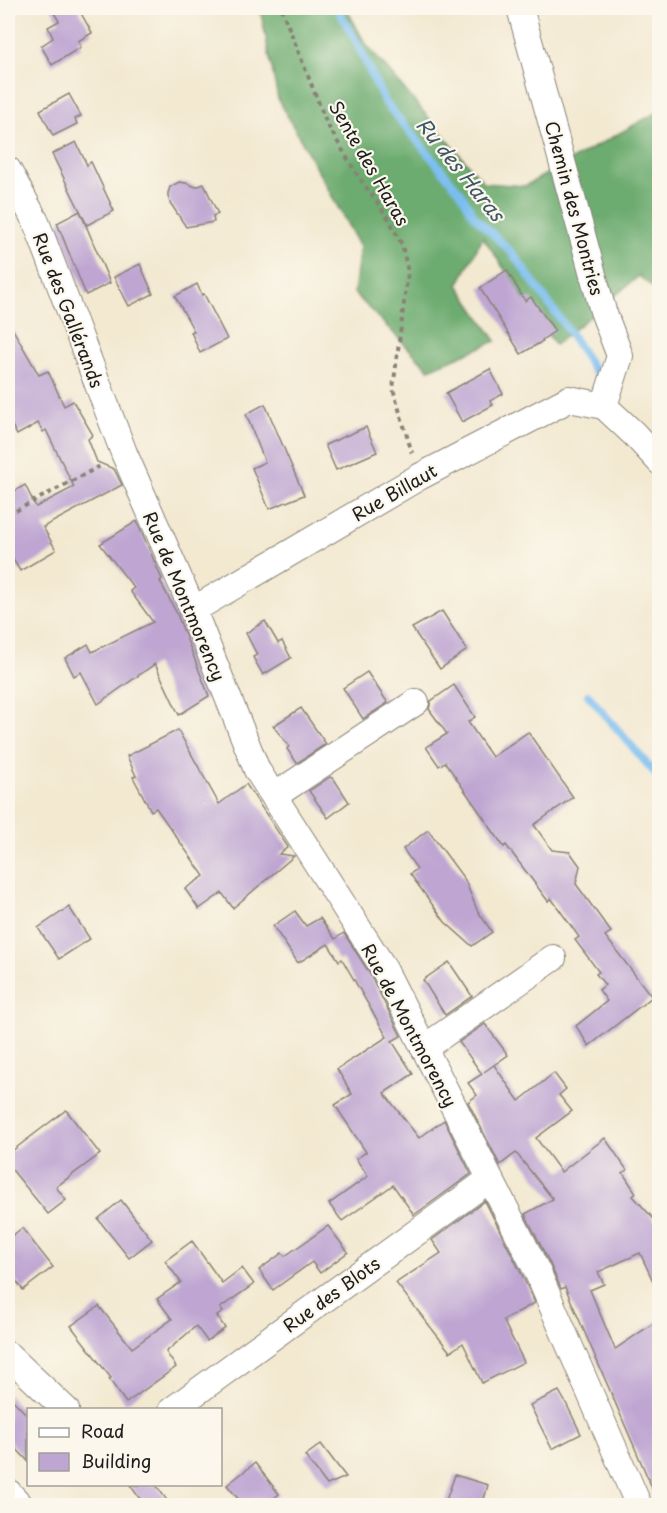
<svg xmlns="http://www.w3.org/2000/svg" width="667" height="1513" viewBox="0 0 667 1513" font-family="'Playpen Sans',sans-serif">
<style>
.forest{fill:#6dac6f;stroke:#446446;stroke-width:1.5}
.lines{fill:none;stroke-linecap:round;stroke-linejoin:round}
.stream{stroke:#7abef1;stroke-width:8}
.building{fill:#bea5d2}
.minor-casing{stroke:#888276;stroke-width:28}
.path{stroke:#888276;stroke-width:4;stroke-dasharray:4.5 4.5;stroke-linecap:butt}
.minor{stroke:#fff;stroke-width:26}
.labels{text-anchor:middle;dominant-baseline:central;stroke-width:4.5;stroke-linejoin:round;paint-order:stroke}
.street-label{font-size:18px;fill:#1c1c1c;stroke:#fbf7ec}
.water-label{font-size:20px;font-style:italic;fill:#3d5567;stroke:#fbf7ec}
</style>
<rect width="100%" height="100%" fill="#fbf7ec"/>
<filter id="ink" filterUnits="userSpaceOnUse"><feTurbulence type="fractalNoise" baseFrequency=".0167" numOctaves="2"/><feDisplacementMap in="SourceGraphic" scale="12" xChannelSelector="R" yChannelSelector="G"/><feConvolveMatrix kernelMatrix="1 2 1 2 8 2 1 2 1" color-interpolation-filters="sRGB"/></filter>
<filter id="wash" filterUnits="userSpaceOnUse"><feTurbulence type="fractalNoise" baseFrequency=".008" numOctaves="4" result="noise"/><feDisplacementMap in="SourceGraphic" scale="24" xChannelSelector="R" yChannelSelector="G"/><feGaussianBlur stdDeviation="1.35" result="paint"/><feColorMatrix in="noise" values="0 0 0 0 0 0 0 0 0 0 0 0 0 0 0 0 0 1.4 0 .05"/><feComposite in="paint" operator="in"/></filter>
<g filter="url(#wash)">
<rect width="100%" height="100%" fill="#f3e9d1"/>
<!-- forest -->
<path class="forest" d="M260 8H346L365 43 484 183 525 186 659 111V293L639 276 555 345 483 237 458 285 496 341 429 369 354 293 360 247 278 99Z"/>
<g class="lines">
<!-- stream -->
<g class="stream">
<path d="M337 8 356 41 384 101 461 193 474 216 513 254 570 333 595 372"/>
<path d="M588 695 660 779"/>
</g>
</g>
<g id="blocks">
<!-- building -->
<g class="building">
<path d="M51 8H78L92 33 78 41 81 47 52 65 41 46 53 38 48 27 59 21Z"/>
<path d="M69 94 81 116 75 119 77 124 53 136 40 110Z"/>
<path d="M76 142 87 165 91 162 114 211 87 225 52 154Z"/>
<path d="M179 182 186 183 196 187 204 184 218 214 213 216 214 222 186 227 173 207 170 203 168 196V193L170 187Z"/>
<path d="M80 211 110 283 86 295 57 223Z"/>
<path d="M140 264 153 294 129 306 114 277Z"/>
<path d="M507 270 525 301 531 297 555 331 542 340 543 341 521 354 480 288Z"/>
<path d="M197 284 202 295 204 294 227 339 200 353 191 332 194 331 175 296Z"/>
<path d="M8 321 39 375 48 371 64 406 73 401 93 435 88 439 97 462 114 469 122 485 43 527 56 550 20 571 8 551V495L25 485 36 507 74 487 46 430 43 432 38 423 17 435 8 418Z"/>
<path d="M490 369 503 394 490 401 493 405 462 422 446 393Z"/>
<path d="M265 404 304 495 269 509 252 468 265 462 246 414Z"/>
<path d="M366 427 377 452 336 470 325 445Z"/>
<path d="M137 521 162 579 160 581 177 614 209 696 179 715 155 664 98 704 81 672 74 676 65 658 88 644 92 652 153 622 130 591 134 588 100 544Z"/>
<path d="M442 611 467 650 440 669 412 628Z"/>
<path d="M265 621 278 643 282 641 291 658 263 675 253 657 257 655 246 633Z"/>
<path d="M367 672 388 703 363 719 343 688Z"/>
<path d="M454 685 475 717 468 722 492 757 528 732 573 797 534 825 552 850 570 852 580 866 576 884 611 932 605 936 652 997 589 1046 576 1026 607 1001 599 990 605 985 596 974 599 972 575 940 579 937 551 898 548 901 506 845 504 847 445 762 439 766 426 747 447 734 429 709 431 701Z"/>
<path d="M301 708 326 744 297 763 287 749 289 746 273 726Z"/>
<path d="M178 730 219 804 246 784 288 847 279 854 294 856 233 908 222 893 199 909 185 889 204 876 156 808 151 811 133 777 136 776 127 756Z"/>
<path d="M330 777 334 779 349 802 328 818 309 791Z"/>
<path d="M428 830 465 880 477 910 492 932 472 946 445 922 410 874 417 869 403 849Z"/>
<path d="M69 907 90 939 59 959 38 928Z"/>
<path d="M295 911 306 926 320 918 335 939 344 933 370 974 401 1036 392 1041 413 1074 384 1093 419 1138 444 1120 471 1174 414 1215 393 1185 342 1221 329 1204 368 1176 356 1159 366 1152 335 1105 352 1094 337 1069 387 1037 342 959 339 961 328 944 298 963 273 926Z"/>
<path d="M449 962 472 996 445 1015 423 980Z"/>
<path d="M485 1024 508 1055 484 1072 494 1065 519 1101 554 1073 566 1089 559 1095 572 1111 536 1138 561 1172 605 1138 627 1170 623 1173 636 1193 633 1196 660 1226V1296L640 1253 598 1272 604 1284 590 1290 615 1349 660 1319V1506L565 1287 561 1289 550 1264 525 1214 553 1199 516 1153 500 1165 468 1102 477 1095 468 1083 482 1074 459 1042Z"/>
<path d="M66 1110 100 1154 56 1187 66 1200 48 1214 8 1165V1154Z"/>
<path d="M121 1200 152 1240 129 1258 98 1219Z"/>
<path d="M485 1201 523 1277 535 1303 503 1320 524 1362 482 1383 463 1343 450 1352 396 1283 441 1253 432 1240Z"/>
<path d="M328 1226 348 1252 320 1273 312 1262 273 1290 259 1270 282 1253 285 1256Z"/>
<path d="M22 1228 53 1267 23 1290 8 1270V1239Z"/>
<path d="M192 1241 222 1283 242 1268 254 1284 220 1308 223 1312 217 1316 225 1328 207 1341 196 1326 166 1352 176 1367 126 1403 109 1379 111 1378 71 1326 99 1306 132 1348 172 1319 157 1299 181 1282 165 1261Z"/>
<path d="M559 1391 567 1405 581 1434 552 1449 530 1405Z"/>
<path d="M8 1395 28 1416V1461L8 1440Z"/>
<path d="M321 1444 346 1477 327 1485 305 1456Z"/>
<path d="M255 1463 279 1494 265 1506H244L227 1485Z"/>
<path d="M455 1475 488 1485 482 1506H444Z"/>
<path d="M130 1485H156L171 1506H145Z"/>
</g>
</g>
</g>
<g filter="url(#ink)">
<use href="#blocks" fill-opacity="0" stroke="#888276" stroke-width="1.5"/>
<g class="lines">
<defs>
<g id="minor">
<path d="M520 8 603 311 620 356 604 406"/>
<path d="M8 170 36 222 124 453 193 610 257 770 383 967 537 1271 639 1506"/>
<path d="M193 610 419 477 569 399 604 406 634 434 660 462"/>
<path d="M274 796 416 702"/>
<path d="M424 1048 553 958"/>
<path d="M8 1355 66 1410"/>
<path d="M172 1410 490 1179"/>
<path d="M8 1492 21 1506"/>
</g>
</defs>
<!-- minor casing -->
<use href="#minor" class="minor-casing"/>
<!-- path -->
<g class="path">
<path d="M282 8 285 18 327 124 358 176 389 219 402 245 408 272 393 389 412 453"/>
<path d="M8 515 102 465"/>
</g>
<!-- minor -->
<use href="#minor" class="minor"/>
</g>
</g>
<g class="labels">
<!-- street labels -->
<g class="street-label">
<text transform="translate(370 163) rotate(60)">Sente des Haras</text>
<text transform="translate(575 208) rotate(75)">Chemin des Montries</text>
<text transform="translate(69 310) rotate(69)">Rue des Gallérands</text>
<text transform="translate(394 492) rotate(-30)">Rue Billaut</text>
<text transform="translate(185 596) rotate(67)">Rue de Montmorency</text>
<text transform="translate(410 1025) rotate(62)">Rue de Montmorency</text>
<text transform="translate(331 1294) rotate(-36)">Rue des Blots</text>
</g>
<!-- water labels -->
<g class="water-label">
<text transform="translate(461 169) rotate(51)">Ru des Haras</text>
</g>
</g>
<!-- margin -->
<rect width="667" height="1513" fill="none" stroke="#fbf7ec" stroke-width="30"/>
<!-- legend -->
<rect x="27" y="1408" width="195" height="78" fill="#fbf7ec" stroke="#a29f99" stroke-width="1.5"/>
<rect x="39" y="1428" width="30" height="9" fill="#ffffff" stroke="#a29f99" stroke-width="1.5"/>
<text x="81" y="1438" font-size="18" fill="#1c1c1c">Road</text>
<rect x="39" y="1453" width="30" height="18" fill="#bea5d2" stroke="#a29f99" stroke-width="1.5"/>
<text x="81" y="1468" font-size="18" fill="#1c1c1c">Building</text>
</svg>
